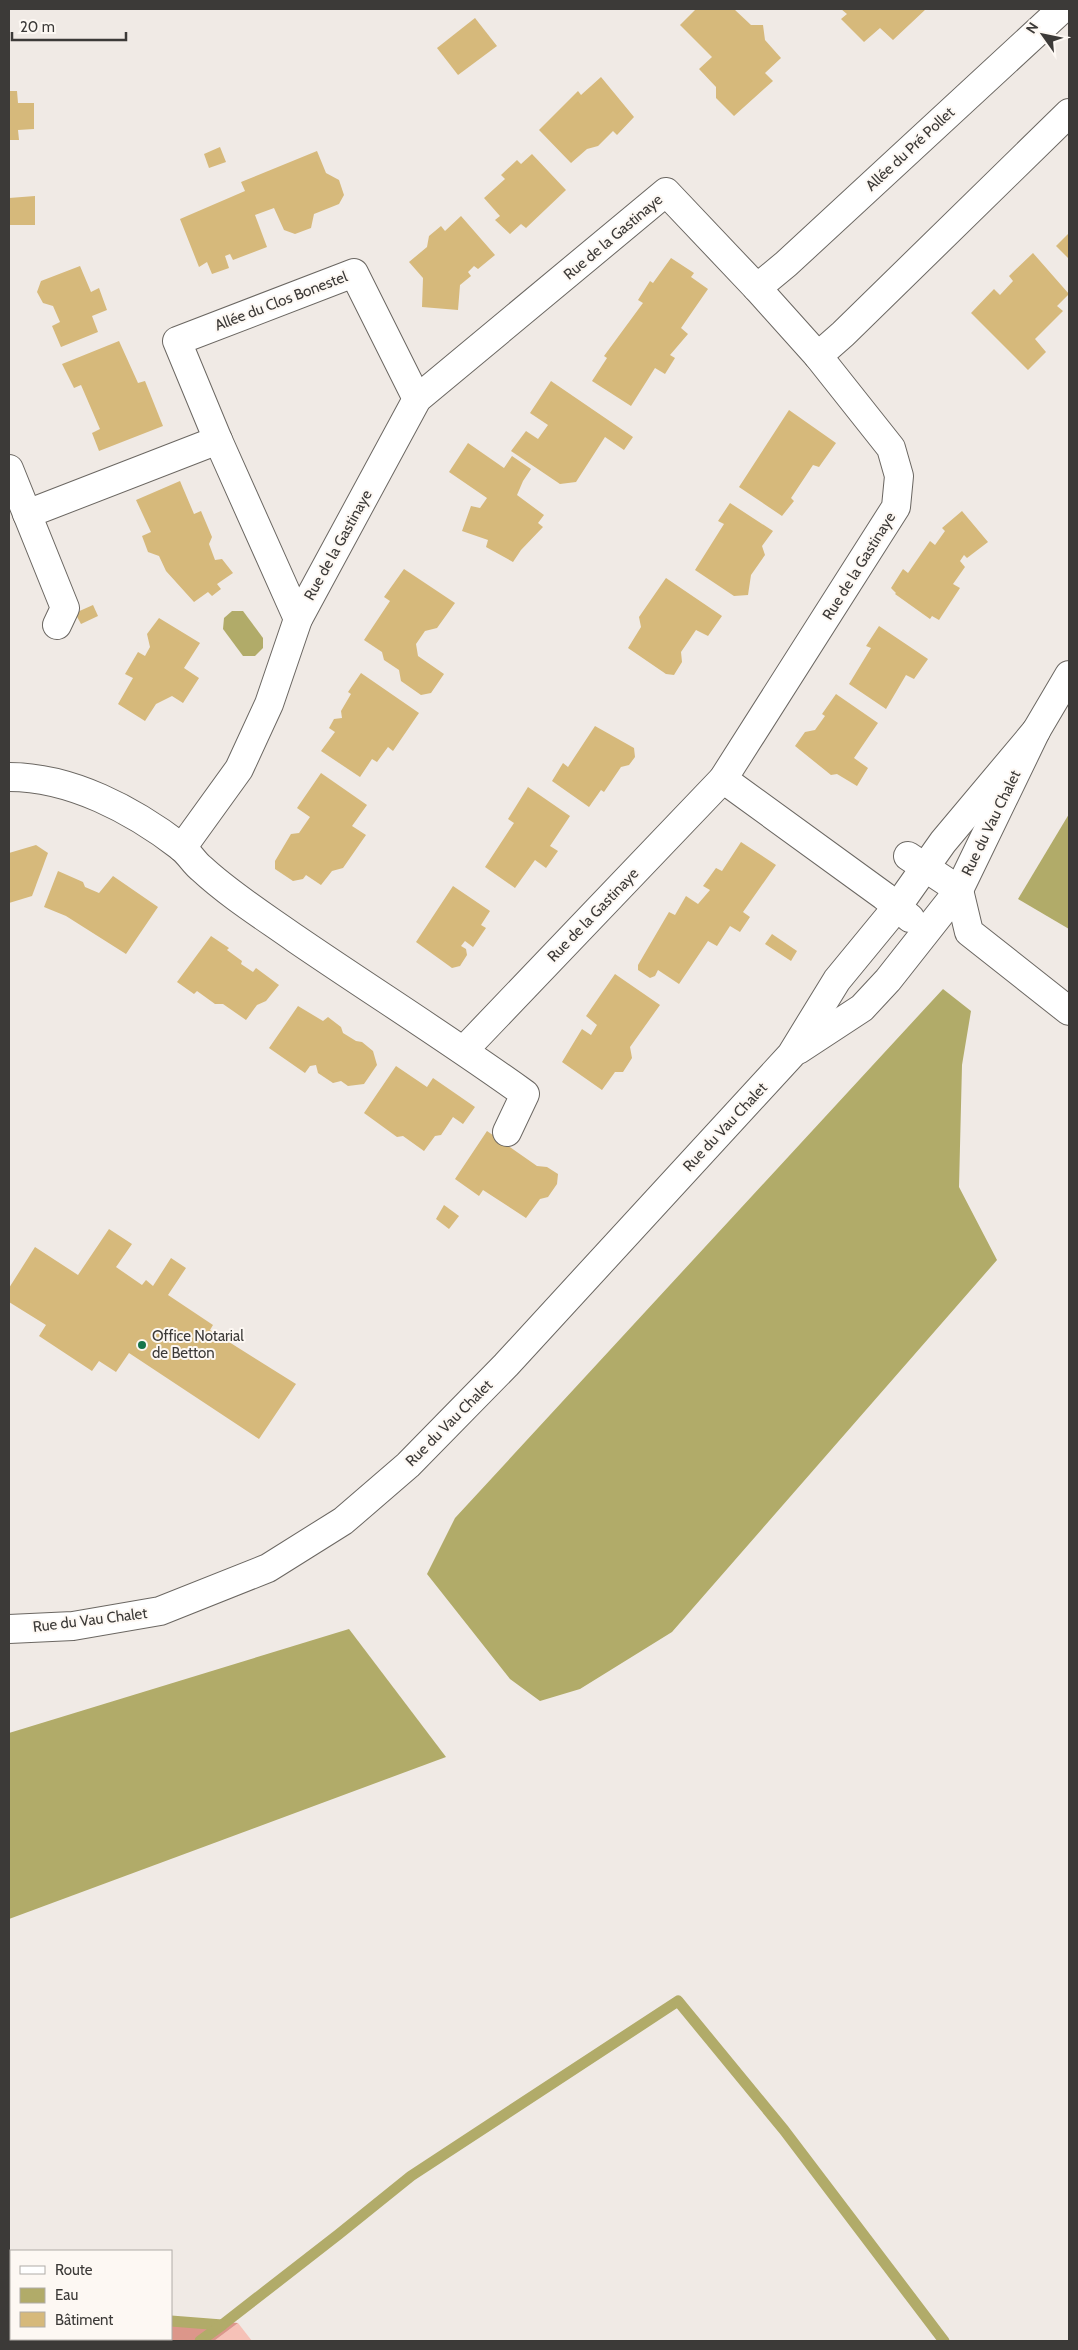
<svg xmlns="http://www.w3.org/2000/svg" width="1078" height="2350" viewBox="0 0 1078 2350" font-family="Cabin,sans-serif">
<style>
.green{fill:#f6c1b7}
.forest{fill:#dc968a}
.water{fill:#b1ab69}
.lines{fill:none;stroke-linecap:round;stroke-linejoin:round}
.stream{stroke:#b1ab69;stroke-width:11}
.building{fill:#d6b97b}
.minor-casing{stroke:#6b6762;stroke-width:30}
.minor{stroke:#fff;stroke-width:28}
.poi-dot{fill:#16754b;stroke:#fdf8f3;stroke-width:2}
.labels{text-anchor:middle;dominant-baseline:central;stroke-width:4;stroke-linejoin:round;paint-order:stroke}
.street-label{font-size:15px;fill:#3c3a38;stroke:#fdf8f3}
.poi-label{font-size:15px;fill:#3c3a38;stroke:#fdf8f3;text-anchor:start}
</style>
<rect width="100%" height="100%" fill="#f0eae5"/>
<!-- green -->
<path class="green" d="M238 2323 252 2341H214Z"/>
<!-- forest -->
<path class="forest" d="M9 2302H11V2339H171V2317L238 2323 214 2341H9Z"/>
<!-- water -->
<g class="water">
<path d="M232 611H243L263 638V648L255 656H243L223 629 224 618Z"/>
<path d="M1069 814V929L1018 899Z"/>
<path d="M943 989 971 1011 962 1065 959 1187 997 1260 672 1632 580 1689 540 1701 510 1679 427 1574 455 1518Z"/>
<path d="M349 1629 446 1757 9 1919V1733Z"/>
</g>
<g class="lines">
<!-- stream -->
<g class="stream">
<path d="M9 2308H11"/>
<path d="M171 2321 222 2325 339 2234 411 2176 678 2001 784 2130 944 2341"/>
<path d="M200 2341 222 2325"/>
</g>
</g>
<!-- building -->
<g class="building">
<path d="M696 9H734L751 25H763L765 40 781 58 765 73 773 81 734 116 716 98V87L699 69 712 57 680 25Z"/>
<path d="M841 9H926L893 40 880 28 864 42 841 19 847 14Z"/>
<path d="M475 18 497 46 458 75 437 48Z"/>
<path d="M601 77 634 117 617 135 613 131 598 146 587 149 571 163 539 130 578 91 581 95Z"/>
<path d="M9 91H17L18 103H34V129L18 130 19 140H9Z"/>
<path d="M220 147 226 162 209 168 204 154Z"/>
<path d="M317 151 326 173 339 180 344 195 339 204 314 214 311 228 295 234 284 230 274 208 255 215 267 247 233 260 230 254 225 256 229 268 212 274 207 262 199 267 180 219 245 191 241 182Z"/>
<path d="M532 154 566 190 526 228 521 224 510 234 495 220 500 216 484 198 505 179 501 175 517 160 521 164Z"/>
<path d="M35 196V225H9V198Z"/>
<path d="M461 216 495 255 478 269 474 266 468 272 471 276 460 285 458 310 422 307 423 278 409 262 427 247 429 236 441 226 445 231Z"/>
<path d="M1069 233V259L1056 246Z"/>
<path d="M1033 253 1069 294 1057 306 1063 311 1035 339 1046 352 1028 370 971 313 994 289 1000 295 1013 281 1009 276Z"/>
<path d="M671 258 694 273 691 277 708 289 681 328 688 334 670 355 675 358 665 374 655 368 631 406 592 381 607 358 604 356 643 303 638 300 650 281 653 283Z"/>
<path d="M80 266 91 292 99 288 107 310 92 316 98 332 61 347 52 326 60 322 53 306 43 303 37 292 41 281Z"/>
<path d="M119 341 138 383 145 381 163 426 99 451 92 433 100 429 81 385 74 388 62 364Z"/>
<path d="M551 381 633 437 624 450 605 437 576 482 560 484 511 451 526 431 538 439 548 425 530 413Z"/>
<path d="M789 410 836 443 819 467 813 465 791 498 794 501 782 516 739 487Z"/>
<path d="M468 443 504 468 512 456 531 469 523 481 517 495 544 515 538 523 543 527 521 550 513 562 486 547 488 540 462 531 471 506 480 508 487 498 449 472Z"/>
<path d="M180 481 194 514 201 511 212 537 209 544 215 560 222 559 233 573 217 584 221 589 212 596 208 592 194 602 166 571 159 556 148 552 142 536 151 532 136 500Z"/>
<path d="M730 503 773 531 762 546 765 555 751 575 748 595 734 596 695 570 724 524 718 521Z"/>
<path d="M962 511 988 542 967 558 964 555 960 561 965 567 953 584 960 588 939 620 932 616 930 619 895 594 896 593 891 588 903 569 908 573 930 541 935 545 945 531 942 528Z"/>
<path d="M404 569 455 603 437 628 425 631 416 644 418 656 444 674 431 693 421 695 401 681 399 670 384 660 382 652 364 640 390 601 384 597Z"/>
<path d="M666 578 722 616 708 636 696 630 681 652 682 662 674 675 666 674 628 648 641 627 639 617Z"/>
<path d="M93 605 98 616 81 624 75 613Z"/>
<path d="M159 618 200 643 184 668 199 678 183 703 172 696 156 704 145 721 118 704 133 678 125 674 138 652 145 656 150 647 147 634Z"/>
<path d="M879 626 928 659 914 679 906 675 886 709 849 684 871 648 866 646Z"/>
<path d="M361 673 419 713 393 751 388 747 377 762 372 759 360 777 321 751 335 732 329 728 334 719 342 718 341 711 351 694 348 692Z"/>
<path d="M836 694 878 723 854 758 868 768 857 786 837 774 831 775 795 746 805 732 815 730 825 716 822 714Z"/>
<path d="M595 726 634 748 635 757 629 765 621 767 604 792 601 790 589 807 552 781 563 763 568 767Z"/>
<path d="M321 773 367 805 352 826 366 835 343 868 332 871 321 885 306 875 303 879 293 881 275 869V861L291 834 299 833 310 817 297 808Z"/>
<path d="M528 787 570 816 550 846 558 851 546 868 535 860 515 888 485 867 514 823 508 819Z"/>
<path d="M741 842 776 865 743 912 750 917 740 932 730 926 717 946 708 941 679 984 658 970 655 976 650 978 638 970V965L669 912 675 915 686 896 698 904 710 890 703 886 716 868 722 871Z"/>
<path d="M36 845 48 853 32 896 9 903V853Z"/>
<path d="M58 871 83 882 85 887 99 893 113 876 158 907 126 954 66 916 44 907Z"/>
<path d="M453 886 490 911 481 925 486 928 473 947 465 941 461 946 466 949 467 955 460 966 452 968 416 942Z"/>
<path d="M772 934 797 951 791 961 765 944Z"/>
<path d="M211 936 229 948 227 950 242 961 241 964 253 972 256 968 279 985 266 1001 257 1005 246 1020 223 1004H215L197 991 194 994 177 982Z"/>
<path d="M615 974 660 1005 630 1047 632 1058 623 1072H615L602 1090 562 1062 582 1029 591 1035 597 1025 586 1016Z"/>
<path d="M298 1006 323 1021 328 1017 341 1027 343 1033 356 1041 362 1042 373 1051 377 1065 364 1084 348 1086 341 1081 333 1083 318 1073 316 1065 310 1066 305 1073 269 1048Z"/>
<path d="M396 1066 427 1087 433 1078 475 1107 463 1124 453 1117 441 1135 435 1136 424 1151 403 1136 397 1137 364 1113Z"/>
<path d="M487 1131 537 1166 547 1167 558 1174 557 1184 548 1197 540 1199 526 1218 483 1190 479 1196 455 1179Z"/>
<path d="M444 1205 459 1216 449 1229 436 1219Z"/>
<path d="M109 1229 132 1244 116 1267 142 1285 146 1280 153 1286 171 1258 186 1268 168 1295 213 1325 210 1330 296 1384 259 1439 129 1353 116 1372 99 1361 92 1371 39 1336 46 1325 9 1302V1288L35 1247 78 1275Z"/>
</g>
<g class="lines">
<defs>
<g id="minor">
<path d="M757 288 786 264 1062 9"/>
<path d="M818 356 843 334 1069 113"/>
<path d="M9 469 65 608 57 625"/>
<path d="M27 514 218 440"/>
<path d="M298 619 218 440 177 341 354 273 417 399"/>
<path d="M9 777C71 777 133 810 181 847 189 853 194 863 202 869 230 895 265 917 296 939 372 991 450 1040 525 1094L507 1132"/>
<path d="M723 779 884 896 910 918"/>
<path d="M182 848 239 769 269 704 298 619 417 399 666 192 757 288 818 356 891 448 899 476 896 507 723 779 464 1050"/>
<path d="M908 856 959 890 969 932 1069 1011"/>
<path d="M798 1050 862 1008 888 980 959 890 1036 731 1069 675"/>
<path d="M9 1629 73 1626 160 1611 268 1568 343 1521 408 1465 506 1365 791 1055 837 980 897 907 943 842 1036 731"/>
</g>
</defs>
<!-- minor casing -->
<use href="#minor" class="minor-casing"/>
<!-- minor -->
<use href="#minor" class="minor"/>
</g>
<!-- markers -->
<circle class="poi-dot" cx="142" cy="1345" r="5"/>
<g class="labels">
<!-- street labels -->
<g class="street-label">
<text transform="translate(910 149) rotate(-43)">Allée du Pré Pollet</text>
<text transform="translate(613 237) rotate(-40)">Rue de la Gastinaye</text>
<text transform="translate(281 301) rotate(-21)">Allée du Clos Bonestel</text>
<text transform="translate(338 545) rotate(-61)">Rue de la Gastinaye</text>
<text transform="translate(859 566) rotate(-58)">Rue de la Gastinaye</text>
<text transform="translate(991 823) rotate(-64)">Rue du Vau Chalet</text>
<text transform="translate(593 915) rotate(-46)">Rue de la Gastinaye</text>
<text transform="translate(725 1127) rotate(-47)">Rue du Vau Chalet</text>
<text transform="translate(449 1423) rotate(-45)">Rue du Vau Chalet</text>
<text transform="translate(90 1620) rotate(-7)">Rue du Vau Chalet</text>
</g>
<!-- poi labels -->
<g class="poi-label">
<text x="152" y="1336">Office Notarial<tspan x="152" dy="17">de Betton</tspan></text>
</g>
</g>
<!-- border -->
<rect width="1078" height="2350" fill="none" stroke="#3c3a38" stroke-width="20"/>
<!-- legend -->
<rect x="10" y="2250" width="162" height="90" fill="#fdf8f3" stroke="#b0aca8"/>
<rect x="20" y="2266" width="25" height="8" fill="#ffffff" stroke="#b0aca8"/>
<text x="55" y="2275" font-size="15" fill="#3c3a38">Route</text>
<rect x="20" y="2288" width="25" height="15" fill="#b1ab69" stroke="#b0aca8"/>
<text x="55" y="2300" font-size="15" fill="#3c3a38">Eau</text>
<rect x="20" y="2312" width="25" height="15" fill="#d6b97b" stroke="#b0aca8"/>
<text x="55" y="2325" font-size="15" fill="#3c3a38">Bâtiment</text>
<!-- north arrow -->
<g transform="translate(1043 35) rotate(303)" stroke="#fdf8f3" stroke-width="4" paint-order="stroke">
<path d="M0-4L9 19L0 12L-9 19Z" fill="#3c3a38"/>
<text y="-8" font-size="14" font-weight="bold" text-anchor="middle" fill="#3c3a38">N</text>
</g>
<!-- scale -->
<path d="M12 32v8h114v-8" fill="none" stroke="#3c3a38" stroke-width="2.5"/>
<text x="20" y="32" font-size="15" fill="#3c3a38" stroke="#fdf8f3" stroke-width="4" paint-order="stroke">20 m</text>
</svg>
